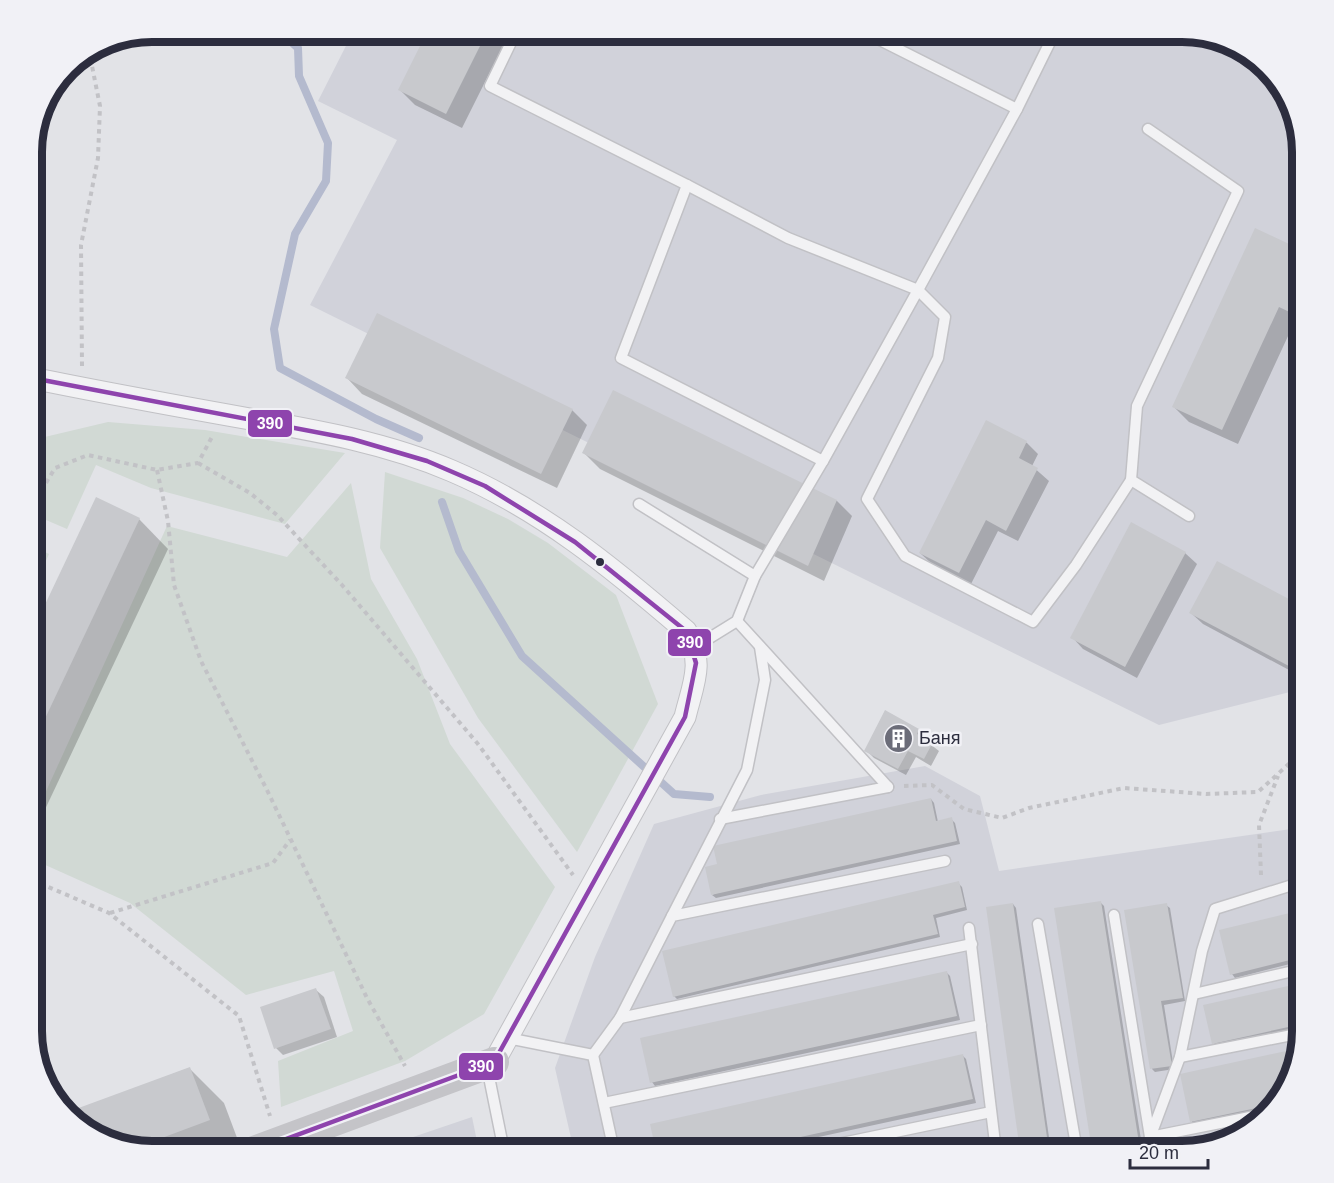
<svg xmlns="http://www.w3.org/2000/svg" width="1334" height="1183" viewBox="0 0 1334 1183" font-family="Arial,sans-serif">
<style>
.built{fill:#d1d2da}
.green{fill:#d1d9d4}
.shadow{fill:#0003}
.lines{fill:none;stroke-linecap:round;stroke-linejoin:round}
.stream{stroke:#b4bace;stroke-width:8}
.building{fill:#c8c9cd}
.lane-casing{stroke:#c1c1c5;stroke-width:13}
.street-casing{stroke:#c1c1c5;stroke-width:23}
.path{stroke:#c2c2c6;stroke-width:4;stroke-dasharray:4.5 4.5;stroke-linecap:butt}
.lane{stroke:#f2f2f4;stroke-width:10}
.street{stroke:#f2f2f4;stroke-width:21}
.secondary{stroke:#c4c4c8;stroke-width:30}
.bus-1-casing{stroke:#f1f1f6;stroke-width:9}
.bus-1{stroke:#8e44ad;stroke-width:4.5}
.bus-dot{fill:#2c2d3e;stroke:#f1f1f6;stroke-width:2}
.labels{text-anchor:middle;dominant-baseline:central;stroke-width:5;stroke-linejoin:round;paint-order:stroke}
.poi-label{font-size:18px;fill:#2c2d3e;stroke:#f1f1f6;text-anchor:start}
.rim{fill:none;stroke:#2c2d3e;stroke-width:8}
.line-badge{stroke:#f1f1f6;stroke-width:2}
.badge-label{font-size:16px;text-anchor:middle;font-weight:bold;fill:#fff}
</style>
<rect width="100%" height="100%" fill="#e2e3e7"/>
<!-- built -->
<g class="built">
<path d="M353 32H1182L1228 41 1267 67 1293 106 1302 152V689L1159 725 310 305 397 140 318 101Z"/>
<path d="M925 766 980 796 999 871 1291 829 1302 832V1039L1293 1077 1267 1116 1228 1142 1182 1151H574L555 1068 595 957 654 824 761 795Z"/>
<path d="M472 1117 479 1151H372Z"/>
</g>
<!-- green -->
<g class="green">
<path d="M108 422 205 430 345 453 285 524 151 488 96 465 67 529 32 514V440Z"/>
<path d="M385 472 463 498 508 519 548 543 616 595 658 704 577 852 478 718 380 548Z"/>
<path d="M351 483 371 579 417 659 450 744 555 887 484 1014 405 1061 281 1107 278 1061 353 1031 334 971 246 995 130 903 32 859V822L167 526 287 557Z"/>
<path d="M32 546 49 554 32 592Z"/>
</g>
<!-- shadow -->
<g class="shadow">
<path d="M429 32H510L462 128 415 105 400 90Z"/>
<path d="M1256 230 1302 252V325L1295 321 1238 444 1189 422 1174 407Z"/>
<path d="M347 378 572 410 587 425 557 488 362 394Z"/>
<path d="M614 392 837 501 852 516 824 581 600 469 584 453Z"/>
<path d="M987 422 1027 443 1038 454 1032 466 1049 481 1018 541 998 531 971 584 932 564 920 553Z"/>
<path d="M96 499 139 519 168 549 32 837V635Z"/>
<path d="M1185 553 1197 564 1137 678 1083 649 1072 637Z"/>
<path d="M1217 563 1302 608V677L1203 624 1191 613Z"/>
<path d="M919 730 926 737 925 740 939 751 931 766 916 757 906 775 874 758 866 750Z"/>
<path d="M931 799 934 803 938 822 951 819 955 823 960 844 716 898 712 895Z"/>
<path d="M958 883 962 887 967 910 936 918 940 937 677 999 674 996Z"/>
<path d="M1100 902 1104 906 1142 1146 1116 1151H1093L1055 909Z"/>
<path d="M1013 904 1016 908 1051 1151H1022L988 908Z"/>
<path d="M1166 905 1170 908 1185 1001 1164 1005 1174 1069 1155 1072 1152 1069Z"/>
<path d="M1302 912V961L1235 978 1232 974 1221 931Z"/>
<path d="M947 973 950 976 960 1020 655 1086 652 1082Z"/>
<path d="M1302 984V1027L1217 1046 1214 1043 1205 1006Z"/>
<path d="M316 990 324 997 337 1037 283 1055 276 1048Z"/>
<path d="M1300 1050 1293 1077 1272 1109 1195 1125 1192 1122 1182 1075Z"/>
<path d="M963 1056 966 1059 976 1103 754 1151H658L652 1125Z"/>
<path d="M189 1068 224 1103 242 1151H152L106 1142 66 1114Z"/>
<path d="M481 1143 490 1151H438Z"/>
</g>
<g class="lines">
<!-- stream -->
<g class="stream">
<path d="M280 32 298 48 299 76 328 143 326 181 295 234 274 329 280 368 376 419 419 438"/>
<path d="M442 502 459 551 522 656 674 794 710 797"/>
</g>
</g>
<!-- building -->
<g class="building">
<path d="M427 32H487L446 114 398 90Z"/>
<path d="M1255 228 1302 250V318L1279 307 1222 430 1172 407Z"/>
<path d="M377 313 573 409 541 474 345 378Z"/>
<path d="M613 390 837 500 808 566 582 453Z"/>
<path d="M986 420 1027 441 1019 458 1038 468 1006 531 986 520 959 573 919 553Z"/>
<path d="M96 497 140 518 32 746V632Z"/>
<path d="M1131 522 1186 552 1125 667 1070 638Z"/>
<path d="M1217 561 1302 606V673L1189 613Z"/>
<path d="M885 710 919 729 917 734 933 742 924 759 908 751 898 769 864 751Z"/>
<path d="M931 798 936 821 952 817 957 841 711 895 705 867 717 864 713 846Z"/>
<path d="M959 881 965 907 933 915 938 934 673 997 662 951Z"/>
<path d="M1101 901 1139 1143 1114 1147V1151H1092L1054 908Z"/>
<path d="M1013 903 1049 1151H1020L986 907Z"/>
<path d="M1167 903 1183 998 1161 1001 1172 1066 1150 1069 1124 910Z"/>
<path d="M1302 910V957L1230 975 1219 930Z"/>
<path d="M947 971 957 1016 650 1083 640 1038Z"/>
<path d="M1302 983V1024L1212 1044 1203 1005Z"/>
<path d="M316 988 331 1029 274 1049 260 1007Z"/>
<path d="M1300 1048 1293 1077 1275 1104 1190 1122 1180 1074Z"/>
<path d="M963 1054 973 1099 737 1151H656L650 1124Z"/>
<path d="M190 1067 210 1120 135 1148 106 1142 65 1113Z"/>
<path d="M481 1141 483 1151H435V1150Z"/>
</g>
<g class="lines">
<defs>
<g id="lane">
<path d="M516 32 490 86 687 185 621 358 823 461 918 290 945 317 938 358 867 499 905 556 1033 622 1076 565 1131 480"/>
<path d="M864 32 1017 109 1055 32"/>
<path d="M1148 129 1238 191 1137 406 1131 480 1189 516"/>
<path d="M687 185 788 238 918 290 1017 109"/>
<path d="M639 504 755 576 737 621 695 647"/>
<path d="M755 576 823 461"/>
<path d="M737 621 888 787"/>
<path d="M720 819 888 787"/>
<path d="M1114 915 1150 1137 1270 1113"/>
<path d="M672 916 747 770 765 680 760 647"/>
<path d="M1038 924 1077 1151"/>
<path d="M969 928 996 1151"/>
<path d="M1194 994 1302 969"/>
<path d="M620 1018 972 944"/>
<path d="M507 1038 593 1055 614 1151"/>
<path d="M593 1055 620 1018 672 916 945 861"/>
<path d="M1180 1057 1302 1033"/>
<path d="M487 1067 504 1151"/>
<path d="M604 1103 981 1025"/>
<path d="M804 1151 991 1112"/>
<path d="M1145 1151 1180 1057 1202 951 1215 909 1302 882"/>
</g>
<path id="street" d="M32 378C104 393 177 406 250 419 318 431 387 443 452 471 541 509 613 568 686 631 705 662 693 684 685 717L494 1062"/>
</defs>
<!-- lane casing -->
<use href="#lane" class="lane-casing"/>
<!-- street casing -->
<use href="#street" class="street-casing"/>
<!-- path -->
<g class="path">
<path d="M82 366 81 245 98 158 100 106 89 51"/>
<path d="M198 463 250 493 277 515 342 585 478 744 573 875"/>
<path d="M157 470 168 521 174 585 201 661 267 790 367 998 405 1066"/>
<path d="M32 506 55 468 88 455 157 470 198 463 213 435"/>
<path d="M904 786 932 785 964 809 1002 818 1029 808 1124 788 1206 794 1258 792 1302 752"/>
<path d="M1261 875 1259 825 1278 776"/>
<path d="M32 880 109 913 239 1016 270 1116"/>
<path d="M110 913 273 863 290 840"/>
</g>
<!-- lane -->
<use href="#lane" class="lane"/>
<!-- street -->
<use href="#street" class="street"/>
<!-- secondary -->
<path class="secondary" d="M254 1151 494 1062"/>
<defs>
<path id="bus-1" d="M32 378 352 439 427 461 485 486 575 542 686 631 696 663 685 717 494 1062 254 1151"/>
</defs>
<!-- bus-1 casing -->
<use href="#bus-1" class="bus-1-casing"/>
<!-- bus-1 -->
<use href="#bus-1" class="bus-1"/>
</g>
<!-- icons -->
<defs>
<symbol id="building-disc" viewBox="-11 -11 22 22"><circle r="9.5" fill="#6c6d79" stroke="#f1f1f6"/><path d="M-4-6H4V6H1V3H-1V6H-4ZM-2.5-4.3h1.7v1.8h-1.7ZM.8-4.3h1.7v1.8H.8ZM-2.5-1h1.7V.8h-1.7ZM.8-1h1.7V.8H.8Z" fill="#fff"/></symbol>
</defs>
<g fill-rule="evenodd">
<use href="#building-disc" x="882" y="722" width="33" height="33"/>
</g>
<!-- markers -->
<circle class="bus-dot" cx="600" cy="562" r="5"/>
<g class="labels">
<!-- poi labels -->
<g class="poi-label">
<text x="919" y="738">Баня</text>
</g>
</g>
<!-- crop -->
<path d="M0 0H1334V1183H0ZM152 42H1182A110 110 0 0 1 1292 152V1031A110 110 0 0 1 1182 1141H152A110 110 0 0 1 42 1031V152A110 110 0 0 1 152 42Z" fill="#f1f1f6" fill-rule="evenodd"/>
<path class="rim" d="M152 42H1182A110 110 0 0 1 1292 152V1031A110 110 0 0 1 1182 1141H152A110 110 0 0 1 42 1031V152A110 110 0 0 1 152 42Z"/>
<g class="line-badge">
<rect x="247" y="409" width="46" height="29" rx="6" fill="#8e44ad"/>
<rect x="667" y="628" width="45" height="29" rx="6" fill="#8e44ad"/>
<rect x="458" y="1052" width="46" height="29" rx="6" fill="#8e44ad"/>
</g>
<g class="badge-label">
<text x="270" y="429">390</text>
<text x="690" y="648">390</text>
<text x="481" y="1072">390</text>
</g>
<!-- scale -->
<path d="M1130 1159v9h78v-9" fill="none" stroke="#2c2d3e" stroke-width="3"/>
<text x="1139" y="1159" font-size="18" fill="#2c2d3e" stroke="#f1f1f6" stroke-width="4.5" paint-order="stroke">20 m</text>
</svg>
